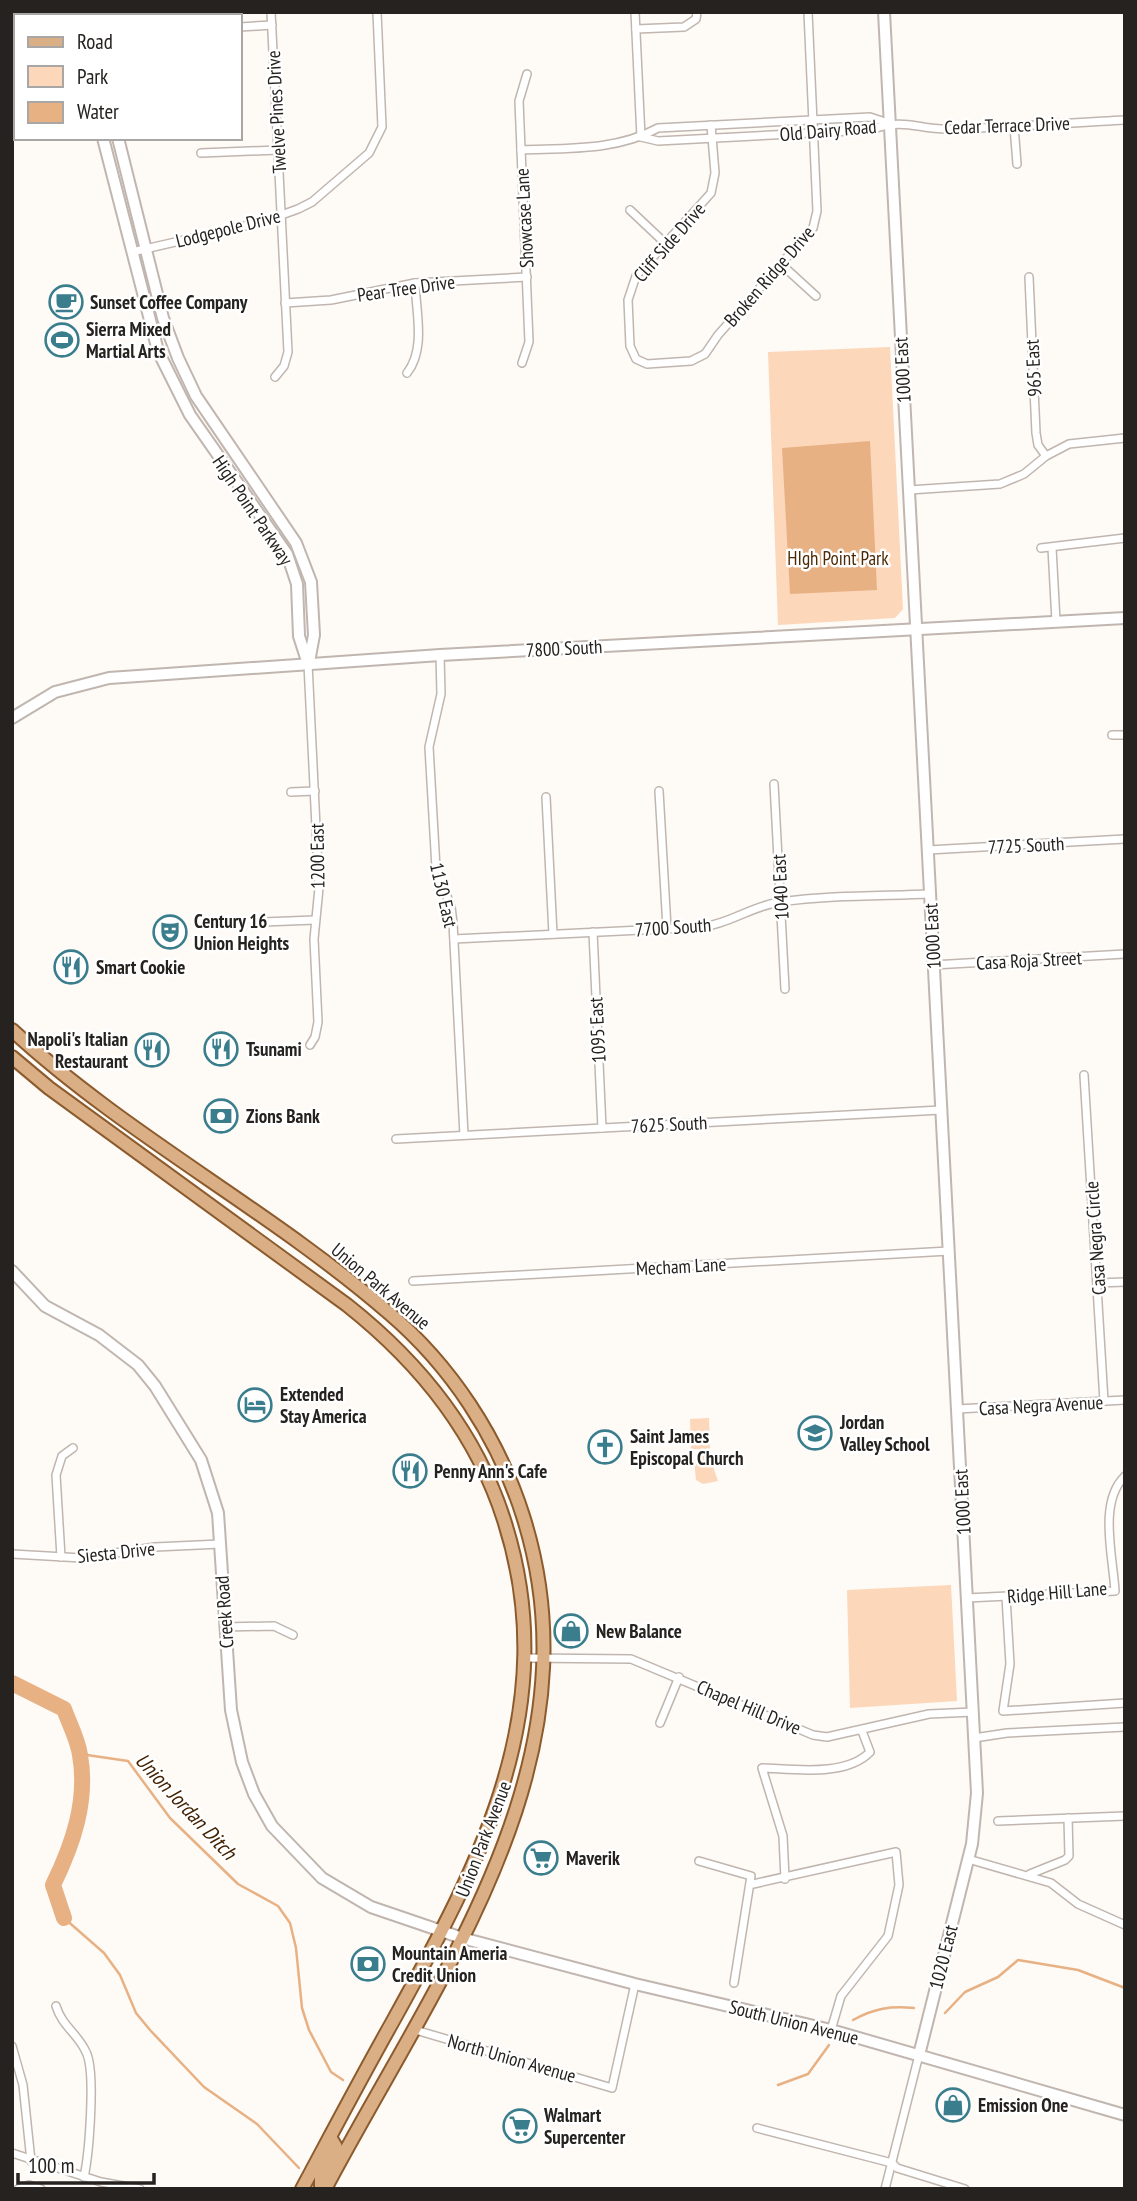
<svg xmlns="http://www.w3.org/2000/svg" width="1137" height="2201" viewBox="0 0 1137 2201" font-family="'PT Sans Narrow',sans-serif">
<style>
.green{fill:#fcd7ba}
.water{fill:#e8b184}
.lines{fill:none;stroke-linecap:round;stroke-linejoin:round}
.stream{stroke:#e8b184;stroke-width:2.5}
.river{stroke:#e8b184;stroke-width:16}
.street-casing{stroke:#c0b6af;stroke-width:10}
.secondary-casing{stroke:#c0b6af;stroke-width:14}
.primary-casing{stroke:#8c5b2d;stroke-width:16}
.street{stroke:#fff;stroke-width:7}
.secondary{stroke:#fff;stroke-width:10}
.primary{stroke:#dbaf85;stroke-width:12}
.labels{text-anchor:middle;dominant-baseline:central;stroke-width:5;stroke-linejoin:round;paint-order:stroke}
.street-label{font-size:19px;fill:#25221f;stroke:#fff}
.poi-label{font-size:19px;font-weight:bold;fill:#25221f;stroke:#fff;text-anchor:start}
.park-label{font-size:19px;fill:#4d2a05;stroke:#fff}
.water-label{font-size:21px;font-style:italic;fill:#432100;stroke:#fff}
</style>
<rect width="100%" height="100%" fill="#fefaf6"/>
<!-- green -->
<g class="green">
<path d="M890 347 903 609 895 618 778 625 768 352Z"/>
<path d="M709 1418 710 1449H691L690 1419Z"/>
<path d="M705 1455 710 1458 718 1481 703 1484 696 1480 694 1460Z"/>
<path d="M951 1585 957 1701 850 1708 847 1590Z"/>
</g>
<!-- water -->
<path class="water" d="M870 441 877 590 790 594 782 448Z"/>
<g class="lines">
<!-- stream -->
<g class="stream">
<path d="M80 1754 128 1761 170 1818 238 1884 278 1906 290 1923 296 1948 302 2008 309 2030 331 2072 343 2080"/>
<path d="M64 1918 104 1953 120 1975 136 2013 150 2030 204 2087 257 2124 299 2168"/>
<path d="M945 2013 965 1992 998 1977 1018 1960 1078 1970 1125 1988"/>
<path d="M853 2020C875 2008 890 2006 914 2008"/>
<path d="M778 2085 808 2074 829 2045"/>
</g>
<!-- river -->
<path class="river" d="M12 1683 64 1709C69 1723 78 1740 80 1755 88 1801 73 1844 53 1885L64 1918"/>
<defs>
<g id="street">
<path d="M271 12 288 352 284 366 275 377"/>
<path d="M635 12 641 137"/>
<path d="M240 27 272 25"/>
<path d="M636 29 684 27 696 19 697 12"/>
<path d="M711 125 715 173 711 193 636 276 628 300 630 346 636 359 647 364 691 361 705 354 718 335 813 228 817 211 808 12"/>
<path d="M1014 126 1017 164"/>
<path d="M641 137 658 141 870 130C906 117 917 130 950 129 1008 127 1067 123 1125 120"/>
<path d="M521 150C567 148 616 151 658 128L870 117 888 123"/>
<path d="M201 153 278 150"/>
<path d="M630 210 666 244"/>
<path d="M132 252 262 222 298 209 312 202 369 153 382 127 377 12"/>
<path d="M781 264 816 296"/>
<path d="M1029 277 1036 433 1038 445 1046 456"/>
<path d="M285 303 331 300 415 283 527 277"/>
<path d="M522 363 529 342 519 101 527 74"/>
<path d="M407 373C426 349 416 312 415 283"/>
<path d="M909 490 1000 484 1024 474 1046 456 1069 444 1125 438"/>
<path d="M1041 548 1125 538"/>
<path d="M1052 548 1056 621"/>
<path d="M440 655 441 694 429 747 436 868 451 907 453 923 464 1135"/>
<path d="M308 664 319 888 314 939 318 1022 315 1037 310 1045"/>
<path d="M1112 735H1125"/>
<path d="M774 784 785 989"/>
<path d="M659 791 667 928"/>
<path d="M291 792 315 791"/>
<path d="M546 797 553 934"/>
<path d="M928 850 1125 839"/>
<path d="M263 922 315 920"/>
<path d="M593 932 602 1128"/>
<path d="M454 939 703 927C731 923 752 906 780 902 829 895 881 896 930 894"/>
<path d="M933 965 1125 954"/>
<path d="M1084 1075 1104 1401"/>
<path d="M396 1139 941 1110"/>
<path d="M413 1281 949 1251"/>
<path d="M1097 1283 1125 1282"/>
<path d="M957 1409 1125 1400"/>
<path d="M12 1554 82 1558 155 1547 220 1544"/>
<path d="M61 1557 56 1475 62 1456 73 1448"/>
<path d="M1006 1597 1010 1664 1003 1711 1125 1703"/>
<path d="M967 1598 1115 1591C1113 1556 1098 1502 1125 1476"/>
<path d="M225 1627 274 1626 293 1635"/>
<path d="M525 1658 631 1659 813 1735 827 1737 929 1714 973 1712"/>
<path d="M660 1723 679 1677"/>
<path d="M974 1738 1007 1733 1125 1727"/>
<path d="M998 1821 1125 1816"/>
<path d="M968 1859 1051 1883 1078 1904 1125 1925"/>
<path d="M699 1861 751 1876 734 1983"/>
<path d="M1030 1874 1065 1860 1069 1856 1068 1818"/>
<path d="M785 1879 783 1836 762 1768C794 1769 846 1777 870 1752L862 1731"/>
<path d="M753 1884 896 1852 899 1885 888 1936 841 1996 831 2030"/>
<path d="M56 2006C62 2026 78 2034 86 2052 96 2071 89 2154 84 2177"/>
<path d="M412 2029 612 2088 635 1984"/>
<path d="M12 2046 23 2085 31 2161"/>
<path d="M757 2128 892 2163 897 2168 965 2189"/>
<path d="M12 2153 101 2182 140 2189"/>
<path d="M18 2189 29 2185 41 2189"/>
<path d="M885 2189 919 2055"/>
</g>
<g id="secondary">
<path d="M884 12 977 1793 972 1844 919 2055"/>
<path d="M12 70H16"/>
<path d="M12 85H16"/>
<path d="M103 138 158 351 190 415 287 554 297 584 299 636 308 664"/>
<path d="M118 138 163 318 178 358 196 396 296 543 311 582 314 635 309 662"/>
<path d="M12 718 55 692 109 678 440 655 1125 618"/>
<path d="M12 1271 45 1306 99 1335 138 1365 155 1386 201 1460 218 1513 231 1710 242 1762 254 1794 272 1826 322 1878 371 1907 462 1938 635 1984 831 2030 1125 2115"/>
</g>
<g id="primary">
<path d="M12 1030C127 1136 270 1210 389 1313 451 1366 498 1437 523 1516 602 1764 435 1980 325 2189"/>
<path d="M12 1057 49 1088 347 1305C419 1362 476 1432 504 1520 564 1706 481 1862 393 2021 362 2076 332 2133 302 2189"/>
<path d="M321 2189V2177L336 2147 330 2137"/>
</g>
</defs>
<!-- street casing -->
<use href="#street" class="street-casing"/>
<!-- secondary casing -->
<use href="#secondary" class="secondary-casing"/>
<!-- primary casing -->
<use href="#primary" class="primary-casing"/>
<!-- street -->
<use href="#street" class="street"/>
<!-- secondary -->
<use href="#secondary" class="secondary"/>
<!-- primary -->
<use href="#primary" class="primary"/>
</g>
<!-- icons -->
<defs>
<symbol id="cafe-ring" viewBox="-11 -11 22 22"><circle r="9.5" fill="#fff" stroke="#3a7e8d" stroke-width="1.5"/><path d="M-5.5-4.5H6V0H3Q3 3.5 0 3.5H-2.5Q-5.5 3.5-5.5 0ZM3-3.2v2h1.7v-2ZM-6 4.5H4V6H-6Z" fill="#3a7e8d"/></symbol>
<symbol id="stadium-ring" viewBox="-11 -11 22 22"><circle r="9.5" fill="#fff" stroke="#3a7e8d" stroke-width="1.5"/><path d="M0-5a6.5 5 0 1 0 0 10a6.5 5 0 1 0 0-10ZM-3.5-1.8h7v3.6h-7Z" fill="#3a7e8d"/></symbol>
<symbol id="theatre-ring" viewBox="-11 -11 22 22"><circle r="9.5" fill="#fff" stroke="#3a7e8d" stroke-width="1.5"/><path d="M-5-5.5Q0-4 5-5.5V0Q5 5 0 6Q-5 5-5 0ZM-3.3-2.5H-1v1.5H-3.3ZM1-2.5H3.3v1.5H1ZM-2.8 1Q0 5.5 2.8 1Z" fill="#3a7e8d"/></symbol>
<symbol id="restaurant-ring" viewBox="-11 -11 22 22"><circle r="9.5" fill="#fff" stroke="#3a7e8d" stroke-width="1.5"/><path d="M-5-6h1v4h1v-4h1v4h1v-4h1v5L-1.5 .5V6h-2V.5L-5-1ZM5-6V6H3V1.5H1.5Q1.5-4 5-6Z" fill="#3a7e8d"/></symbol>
<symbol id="bank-ring" viewBox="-11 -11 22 22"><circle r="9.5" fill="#fff" stroke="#3a7e8d" stroke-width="1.5"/><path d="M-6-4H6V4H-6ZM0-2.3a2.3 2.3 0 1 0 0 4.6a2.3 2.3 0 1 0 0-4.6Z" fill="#3a7e8d"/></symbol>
<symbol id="hotel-ring" viewBox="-11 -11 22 22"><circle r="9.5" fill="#fff" stroke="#3a7e8d" stroke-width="1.5"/><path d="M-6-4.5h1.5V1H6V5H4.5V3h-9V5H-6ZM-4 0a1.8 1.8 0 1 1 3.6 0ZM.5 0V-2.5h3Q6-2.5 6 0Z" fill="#3a7e8d"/></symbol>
<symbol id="school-ring" viewBox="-11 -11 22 22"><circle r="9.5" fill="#fff" stroke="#3a7e8d" stroke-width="1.5"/><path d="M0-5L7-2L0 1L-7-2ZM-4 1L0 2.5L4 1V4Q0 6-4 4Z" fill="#3a7e8d"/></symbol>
<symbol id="church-ring" viewBox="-11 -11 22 22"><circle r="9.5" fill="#fff" stroke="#3a7e8d" stroke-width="1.5"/><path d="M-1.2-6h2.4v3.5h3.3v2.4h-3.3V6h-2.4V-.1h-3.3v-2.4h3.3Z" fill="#3a7e8d"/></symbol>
<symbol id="shop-ring" viewBox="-11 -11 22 22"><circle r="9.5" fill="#fff" stroke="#3a7e8d" stroke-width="1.5"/><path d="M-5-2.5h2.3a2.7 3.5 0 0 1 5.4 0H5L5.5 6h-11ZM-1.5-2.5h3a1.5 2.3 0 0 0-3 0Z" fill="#3a7e8d"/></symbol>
<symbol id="supermarket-ring" viewBox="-11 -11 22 22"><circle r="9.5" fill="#fff" stroke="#3a7e8d" stroke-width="1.5"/><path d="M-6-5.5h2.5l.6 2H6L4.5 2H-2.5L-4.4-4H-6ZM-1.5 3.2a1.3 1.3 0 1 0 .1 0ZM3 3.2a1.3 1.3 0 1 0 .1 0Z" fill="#3a7e8d"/></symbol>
</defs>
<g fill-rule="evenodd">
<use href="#cafe-ring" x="47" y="283" width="38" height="38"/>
<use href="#stadium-ring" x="43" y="321" width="38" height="38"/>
<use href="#theatre-ring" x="151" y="913" width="38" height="38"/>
<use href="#restaurant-ring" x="52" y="948" width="38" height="38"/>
<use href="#restaurant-ring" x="202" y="1030" width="38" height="38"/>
<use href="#restaurant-ring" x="133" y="1031" width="38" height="38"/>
<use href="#bank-ring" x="202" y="1097" width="38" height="38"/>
<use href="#hotel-ring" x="236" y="1386" width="38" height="38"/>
<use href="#school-ring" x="796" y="1414" width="38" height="38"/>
<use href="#church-ring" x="586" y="1428" width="38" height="38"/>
<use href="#restaurant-ring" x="391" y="1452" width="38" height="38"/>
<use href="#shop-ring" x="552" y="1612" width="38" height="38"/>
<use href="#supermarket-ring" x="522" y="1839" width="38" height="38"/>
<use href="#bank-ring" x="349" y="1945" width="38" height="38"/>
<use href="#shop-ring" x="934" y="2086" width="38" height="38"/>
<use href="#supermarket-ring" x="501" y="2107" width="38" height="38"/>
</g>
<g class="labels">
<!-- street labels -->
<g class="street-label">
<text transform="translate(276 112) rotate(-93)">Twelve Pines Drive</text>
<text transform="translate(1007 125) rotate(-2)">Cedar Terrace Drive</text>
<text transform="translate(828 130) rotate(-5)">Old Dairy Road</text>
<text transform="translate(524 218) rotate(-93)">Showcase Lane</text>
<text transform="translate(228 228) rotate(-14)">Lodgepole Drive</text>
<text transform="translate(669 242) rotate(-49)">Cliff Side Drive</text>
<text transform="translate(769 276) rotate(-49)">Broken Ridge Drive</text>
<text transform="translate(406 288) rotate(-8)">Pear Tree Drive</text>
<text transform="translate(1033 368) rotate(-93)">965 East</text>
<text transform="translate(902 370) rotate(-93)">1000 East</text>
<text transform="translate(253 510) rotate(56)">High Point Parkway</text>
<text transform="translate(564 648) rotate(-3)">7800 South</text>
<text transform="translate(1026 845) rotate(-3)">7725 South</text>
<text transform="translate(317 856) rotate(-91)">1200 East</text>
<text transform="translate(780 887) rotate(-93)">1040 East</text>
<text transform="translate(444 895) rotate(77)">1130 East</text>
<text transform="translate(673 927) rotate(-4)">7700 South</text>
<text transform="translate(932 936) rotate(-93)">1000 East</text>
<text transform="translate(1029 960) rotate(-3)">Casa Roja Street</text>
<text transform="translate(597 1030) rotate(-93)">1095 East</text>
<text transform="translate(669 1124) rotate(-3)">7625 South</text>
<text transform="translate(1095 1238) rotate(-94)">Casa Negra Circle</text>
<text transform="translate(681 1266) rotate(-3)">Mecham Lane</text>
<text transform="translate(381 1286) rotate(40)">Union Park Avenue</text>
<text transform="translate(1041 1405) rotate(-3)">Casa Negra Avenue</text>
<text transform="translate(962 1502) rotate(-93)">1000 East</text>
<text transform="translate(116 1552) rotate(-6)">Siesta Drive</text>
<text transform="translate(1057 1592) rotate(-5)">Ridge Hill Lane</text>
<text transform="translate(224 1612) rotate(-94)">Creek Road</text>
<text transform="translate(749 1707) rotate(23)">Chapel Hill Drive</text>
<text transform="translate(483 1839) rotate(-69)">Union Park Avenue</text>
<text transform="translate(943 1957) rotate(-76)">1020 East</text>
<text transform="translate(794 2022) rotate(14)">South Union Avenue</text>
<text transform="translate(512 2058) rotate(16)">North Union Avenue</text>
</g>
<!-- poi labels -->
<g class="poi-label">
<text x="90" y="302">Sunset Coffee Company</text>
<text x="86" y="329">Sierra Mixed<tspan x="86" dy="22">Martial Arts</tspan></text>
<text x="194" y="921">Century 16<tspan x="194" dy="22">Union Heights</tspan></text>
<text x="96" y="967">Smart Cookie</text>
<text x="128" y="1039" text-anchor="end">Napoli's Italian<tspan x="128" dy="22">Restaurant</tspan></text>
<text x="246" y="1049">Tsunami</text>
<text x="246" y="1116">Zions Bank</text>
<text x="280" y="1394">Extended<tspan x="280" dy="22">Stay America</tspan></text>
<text x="840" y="1422">Jordan<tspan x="840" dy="22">Valley School</tspan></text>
<text x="630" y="1436">Saint James<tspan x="630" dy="22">Episcopal Church</tspan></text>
<text x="434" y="1471">Penny Ann's Cafe</text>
<text x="596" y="1631">New Balance</text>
<text x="566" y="1858">Maverik</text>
<text x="392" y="1953">Mountain Ameria<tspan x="392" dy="22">Credit Union</tspan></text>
<text x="978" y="2105">Emission One</text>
<text x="544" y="2115">Walmart<tspan x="544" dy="22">Supercenter</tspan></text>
</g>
<!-- park labels -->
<g class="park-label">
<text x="838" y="558">HIgh Point Park</text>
</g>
<!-- water labels -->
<g class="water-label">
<text transform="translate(186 1806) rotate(47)">Union Jordan Ditch</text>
</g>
</g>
<!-- border -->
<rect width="1137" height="2201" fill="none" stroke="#25221f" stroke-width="28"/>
<!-- legend -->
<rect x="14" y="14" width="228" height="126" fill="#ffffff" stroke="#a8a7a5" stroke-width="2"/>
<rect x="28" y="37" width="35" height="10" fill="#dbaf85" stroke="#a8a7a5" stroke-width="2"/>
<text x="77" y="49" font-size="21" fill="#25221f">Road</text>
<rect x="28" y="66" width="35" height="21" fill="#fcd7ba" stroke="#a8a7a5" stroke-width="2"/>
<text x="77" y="84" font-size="21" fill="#25221f">Park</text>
<rect x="28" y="102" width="35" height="21" fill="#e8b184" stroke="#a8a7a5" stroke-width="2"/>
<text x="77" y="119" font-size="21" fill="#25221f">Water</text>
<!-- scale -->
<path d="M18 2173v10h136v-10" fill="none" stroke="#25221f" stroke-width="3.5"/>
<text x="28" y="2173" font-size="21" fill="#25221f" stroke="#ffffff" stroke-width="5" paint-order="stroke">100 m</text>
</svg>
